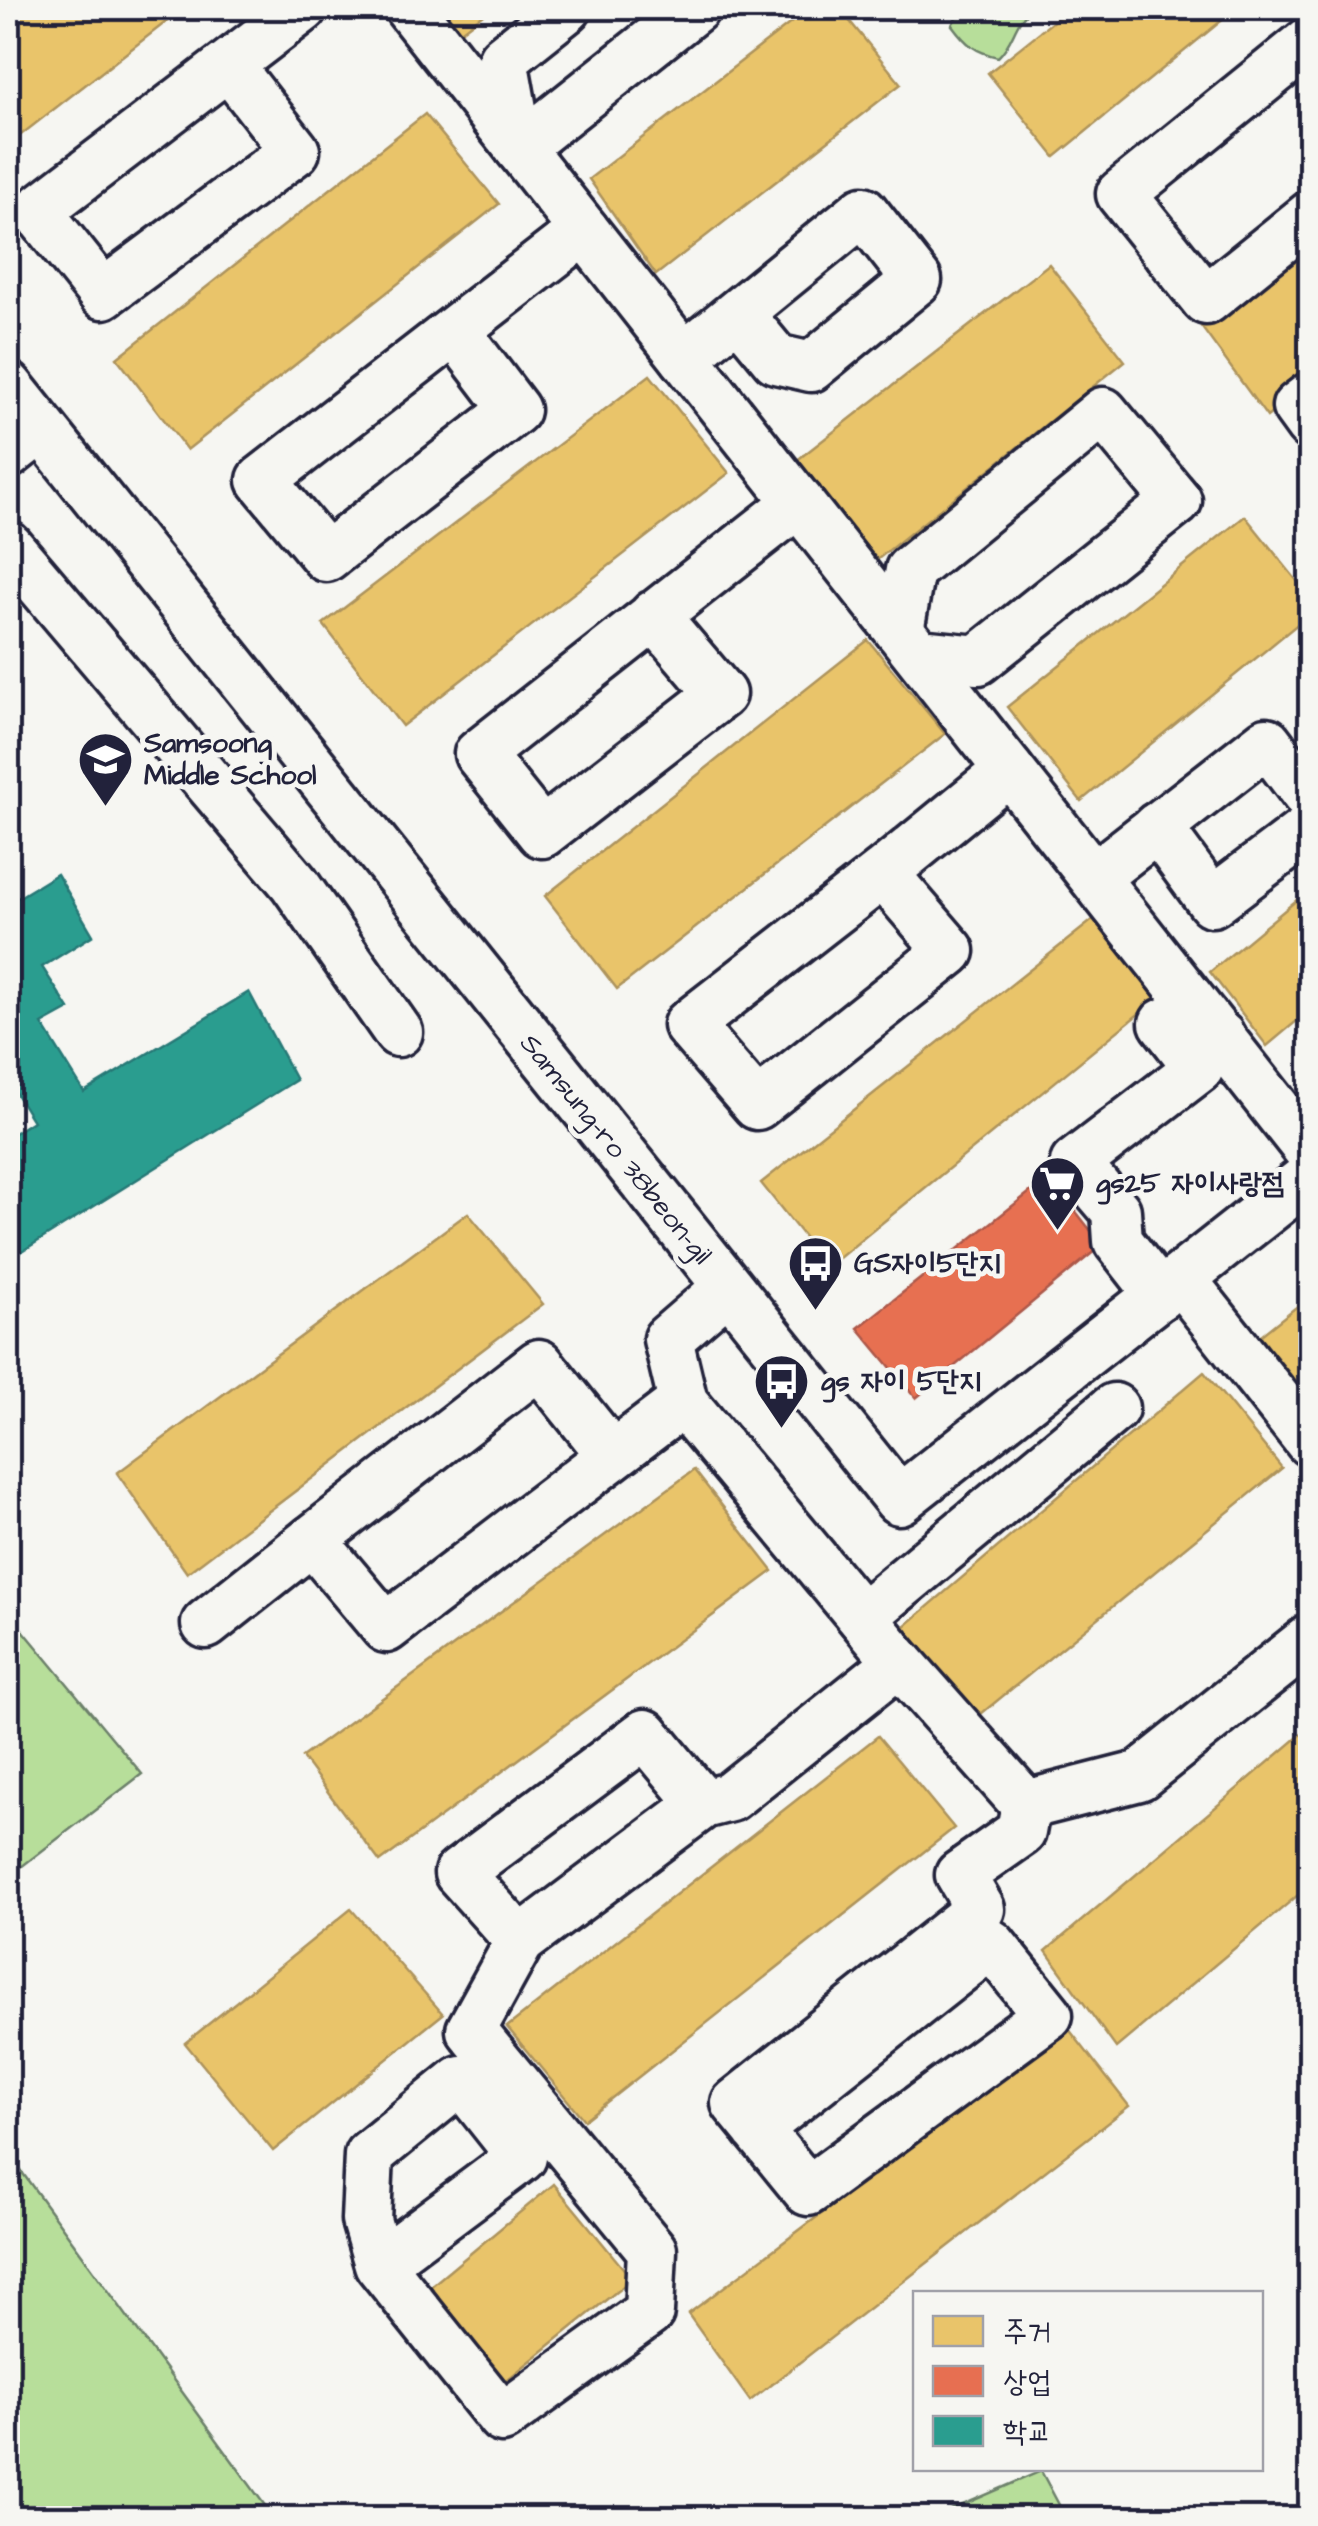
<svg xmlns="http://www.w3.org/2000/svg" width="1318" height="2526" viewBox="0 0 1318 2526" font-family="'Architects Daughter','Poor Story',sans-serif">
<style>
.green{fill:#b7de9a;stroke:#6c806a;stroke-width:2.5}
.homes{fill:#e9c46a;stroke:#ad935c;stroke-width:2.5}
.shops{fill:#e76f51;stroke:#ac584a;stroke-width:2.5}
.schools{fill:#2a9d8f;stroke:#287876;stroke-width:2.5}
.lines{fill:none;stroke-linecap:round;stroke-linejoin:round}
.minor-casing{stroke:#22223b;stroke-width:55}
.minor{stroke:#f6f6f2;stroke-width:48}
.labels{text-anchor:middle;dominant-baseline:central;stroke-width:10;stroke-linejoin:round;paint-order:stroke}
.poi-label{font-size:28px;font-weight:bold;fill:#22223b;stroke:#f6f6f2;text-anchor:start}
.street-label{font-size:28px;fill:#22223b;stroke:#f6f6f2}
</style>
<rect width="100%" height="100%" fill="#f6f6f2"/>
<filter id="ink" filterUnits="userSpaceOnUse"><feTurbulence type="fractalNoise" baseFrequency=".01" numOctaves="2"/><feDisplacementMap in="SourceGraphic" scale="20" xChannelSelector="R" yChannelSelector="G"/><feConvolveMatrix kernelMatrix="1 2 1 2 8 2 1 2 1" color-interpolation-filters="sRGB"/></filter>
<g filter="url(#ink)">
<!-- green -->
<g class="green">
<path d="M961 8H1032C1013 22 1015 41 998 57 975 52 966 44 952 25Z"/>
<path d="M8 1612 142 1774 8 1877Z"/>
<path d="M8 2153 274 2518H8Z"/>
<path d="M1041 2471 1066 2518H933Z"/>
</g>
<!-- homes -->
<g class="homes">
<path d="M8 8H184L8 145Z"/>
<path d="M439 8H491L458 33Z"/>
<path d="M810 8H839L901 84 656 275 589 179Z"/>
<path d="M1070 8H1237L1055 157 988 73Z"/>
<path d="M425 114 499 204 187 450 117 358Z"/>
<path d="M1310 238V383L1267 417 1200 325Z"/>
<path d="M1049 264 1125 361 873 563 796 461Z"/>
<path d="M650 375 729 473 402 726 323 624Z"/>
<path d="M1245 516 1310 597V614L1081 801 1007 707Z"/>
<path d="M868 640 945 734 617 989 545 896Z"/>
<path d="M1310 889V1010L1267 1046 1210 972Z"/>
<path d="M1099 915 1163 994 828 1267 761 1183Z"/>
<path d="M468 1213 543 1304 187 1573 117 1473Z"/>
<path d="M1310 1296V1415L1251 1343Z"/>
<path d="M1204 1372 1282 1468 976 1718 898 1632Z"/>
<path d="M694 1470 773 1571 380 1862 302 1757Z"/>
<path d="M1310 1727V1885L1116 2048 1046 1951Z"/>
<path d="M878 1736 954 1828 584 2120 507 2027Z"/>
<path d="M351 1909 443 2014 273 2151 185 2043Z"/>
<path d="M1068 2028 1129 2106 750 2401 688 2314Z"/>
<path d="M554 2184 632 2279 493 2391 418 2297Z"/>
</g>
<!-- shops -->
<path class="shops" d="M1049 1177 1102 1245 916 1398 858 1328Z"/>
<!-- schools -->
<path class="schools" d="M57 874 93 935 42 967 69 1009 42 1024 84 1092 249 992 296 1080 8 1260V1137L33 1121 8 1081V904Z"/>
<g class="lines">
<defs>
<g id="minor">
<path d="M409 8 1310 1152"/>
<path d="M567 8 503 59 519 148 695 8"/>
<path d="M1310 41 1121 194 1206 300 1310 216"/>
<path d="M229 66 295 151 103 294 37 211 303 8"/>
<path d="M455 331 515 410 326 557 262 480 584 230"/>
<path d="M684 357 863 211 917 280 811 367 776 359 738 313"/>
<path d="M8 386 899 1500 1310 1176"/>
<path d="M1310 397 1297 407 1310 425"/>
<path d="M8 454 41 428"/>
<path d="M8 546 294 883 398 1032"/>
<path d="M654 615 721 694 542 833 479 754 799 502"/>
<path d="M899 630 910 570 1103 412 1177 501 978 660 919 654"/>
<path d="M1157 827 1212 902 1310 828"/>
<path d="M883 873 688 1025 757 1105 950 951 883 873 1009 770"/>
<path d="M1094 877 1267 742 1310 799"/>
<path d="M1181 1279 1310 1442"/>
<path d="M1160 1295 1118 1241 1116 1211 1075 1163 1199 1068 1164 1023 1220 1036"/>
<path d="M683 1402 899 1662 1026 1805 1139 1776 1310 1639"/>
<path d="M612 1455 539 1364 312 1540 386 1628 683 1402 668 1339 727 1288"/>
<path d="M862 1617 1114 1408"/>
<path d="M206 1624 312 1540"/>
<path d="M703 1804 645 1734 459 1873 520 1941 703 1804 730 1797 899 1662"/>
<path d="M757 2129 991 1944 1048 2015 808 2191 736 2103 980 1909 960 1875 1021 1832 1026 1805"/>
<path d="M379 2264 522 2157 461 2080 369 2155 366 2220 379 2264 502 2418 649 2312 652 2250 471 2030 520 1941"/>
</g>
</defs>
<!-- minor casing -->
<use href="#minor" class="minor-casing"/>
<!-- minor -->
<use href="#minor" class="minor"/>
</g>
</g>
<!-- icons -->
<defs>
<symbol id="school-pin" viewBox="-11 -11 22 30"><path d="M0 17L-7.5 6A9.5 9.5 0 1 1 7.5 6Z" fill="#22223b" stroke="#f6f6f2"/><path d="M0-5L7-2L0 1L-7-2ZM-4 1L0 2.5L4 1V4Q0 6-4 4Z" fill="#fff"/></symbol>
<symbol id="supermarket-pin" viewBox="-11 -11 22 30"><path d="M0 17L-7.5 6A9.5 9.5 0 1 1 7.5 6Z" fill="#22223b" stroke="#f6f6f2"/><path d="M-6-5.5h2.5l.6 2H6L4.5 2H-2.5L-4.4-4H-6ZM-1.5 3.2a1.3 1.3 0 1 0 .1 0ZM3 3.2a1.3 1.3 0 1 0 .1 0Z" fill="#fff"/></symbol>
<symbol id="bus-pin" viewBox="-11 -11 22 30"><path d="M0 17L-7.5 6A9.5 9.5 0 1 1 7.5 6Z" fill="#22223b" stroke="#f6f6f2"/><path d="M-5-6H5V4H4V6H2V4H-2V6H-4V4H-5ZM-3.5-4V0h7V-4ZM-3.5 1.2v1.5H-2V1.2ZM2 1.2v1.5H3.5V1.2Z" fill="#fff"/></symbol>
</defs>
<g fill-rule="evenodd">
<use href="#school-pin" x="74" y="728" width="63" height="86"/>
<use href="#supermarket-pin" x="1026" y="1152" width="63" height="86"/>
<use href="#bus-pin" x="784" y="1232" width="63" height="86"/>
<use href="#bus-pin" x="750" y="1350" width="63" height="86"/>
</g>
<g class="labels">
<!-- poi labels -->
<g class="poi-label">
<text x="144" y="743">Samsoong<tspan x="144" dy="32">Middle School</tspan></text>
<text x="1096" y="1183">gs25 자이사랑점</text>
<text x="854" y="1263">GS자이5단지</text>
<text x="821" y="1381">gs 자이 5단지</text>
</g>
<!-- street labels -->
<g class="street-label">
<text transform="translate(616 1149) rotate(51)">Samsung-ro 38beon-gil</text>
</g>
</g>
<!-- margin -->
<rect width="1318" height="2526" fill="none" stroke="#f6f6f2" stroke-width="40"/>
<rect x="20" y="20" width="1278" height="2486" fill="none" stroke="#22223b" stroke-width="4" filter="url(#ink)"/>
<!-- legend -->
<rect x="913" y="2291" width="350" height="180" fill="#f6f6f2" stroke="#a1a1a9" stroke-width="2.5"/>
<rect x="933" y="2316" width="50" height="30" fill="#e9c46a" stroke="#a1a1a9" stroke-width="2.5"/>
<text x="1003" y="2341" font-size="30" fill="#22223b">주거</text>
<rect x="933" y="2366" width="50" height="30" fill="#e76f51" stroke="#a1a1a9" stroke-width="2.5"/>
<text x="1003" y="2391" font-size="30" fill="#22223b">상업</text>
<rect x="933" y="2416" width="50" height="30" fill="#2a9d8f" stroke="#a1a1a9" stroke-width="2.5"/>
<text x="1003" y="2441" font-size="30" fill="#22223b">학교</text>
</svg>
